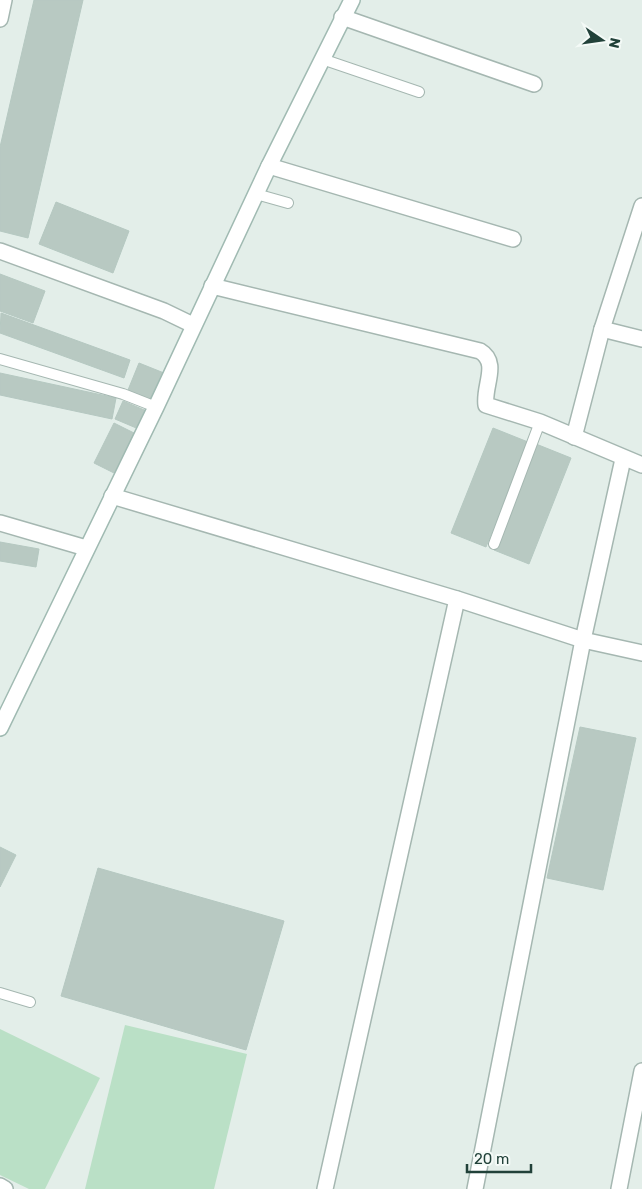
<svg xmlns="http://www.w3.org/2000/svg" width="642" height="1189" viewBox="0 0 642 1189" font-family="Rubik,sans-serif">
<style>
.green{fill:#bae0c6}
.building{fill:#b8c9c2;stroke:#b5c8c1}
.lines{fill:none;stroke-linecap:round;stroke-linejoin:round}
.lane-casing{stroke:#a5b7b1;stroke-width:12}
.street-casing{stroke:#a5b7b1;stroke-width:18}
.secondary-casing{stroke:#a0bab2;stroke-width:18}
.lane{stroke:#fff;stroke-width:10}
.street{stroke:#fff;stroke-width:15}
.secondary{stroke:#fff;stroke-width:15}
</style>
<rect width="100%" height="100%" fill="#e3eee9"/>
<!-- green -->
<g class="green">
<path d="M125 1025 247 1054 214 1189H85Z"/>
<path d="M0 1029 100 1078 45 1189H29L0 1175Z"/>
</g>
<!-- building -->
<g class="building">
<path d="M34 0H83L28 238 0 231V147Z"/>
<path d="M56 202 129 231 113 273 39 244Z"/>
<path d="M0 274 45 291 33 323 0 311Z"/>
<path d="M1 313 130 360 124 378 0 333Z"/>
<path d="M139 363 164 373 153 401 128 390Z"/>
<path d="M0 373 116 398 112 419 0 395Z"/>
<path d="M123 401 149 412 141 430 115 419Z"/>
<path d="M114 423 138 435 118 475 94 463Z"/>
<path d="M493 428 528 442 486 547 451 533Z"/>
<path d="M536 444 571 458 529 564 494 550Z"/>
<path d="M0 542 39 549 36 567 0 561Z"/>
<path d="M580 727 636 738 603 890 547 878Z"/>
<path d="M0 847 16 855 0 887Z"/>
<path d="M98 868 284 921 246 1050 61 996Z"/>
</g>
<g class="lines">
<defs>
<g id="lane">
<path d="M322 59 419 92"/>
<path d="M256 194 288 203"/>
<path d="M0 359 123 394 156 407"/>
<path d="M494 544 540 422"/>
<path d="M0 993 30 1002"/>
</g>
<g id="street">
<path d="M342 17 534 84"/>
<path d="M0 19 4 0"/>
<path d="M269 166 513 239"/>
<path d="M0 251 164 311 193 325"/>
<path d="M212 286 480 351C500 363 483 386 486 405L540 422 642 465"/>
<path d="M602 329 642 339"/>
<path d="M574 437 602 329 642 206"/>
<path d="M112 496 457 599 583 640 642 653"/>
<path d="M0 523 86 548"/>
<path d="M0 1186 5 1189"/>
<path d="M325 1189 457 599"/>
<path d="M475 1189 583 640 623 459"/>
<path d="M619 1189 642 1071"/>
</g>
<path id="secondary" d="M0 728 156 407 269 166 352 0"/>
</defs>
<!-- lane casing -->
<use href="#lane" class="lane-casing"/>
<!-- street casing -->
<use href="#street" class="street-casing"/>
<!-- secondary casing -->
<use href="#secondary" class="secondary-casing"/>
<!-- lane -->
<use href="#lane" class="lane"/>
<!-- street -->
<use href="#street" class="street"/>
<!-- secondary -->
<use href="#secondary" class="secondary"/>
</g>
<!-- north arrow -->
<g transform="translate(602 40) rotate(103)" stroke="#f4faf7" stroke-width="4" paint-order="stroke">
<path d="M0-4L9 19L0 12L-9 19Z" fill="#214139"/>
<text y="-8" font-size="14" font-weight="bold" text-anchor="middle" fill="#214139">N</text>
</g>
<!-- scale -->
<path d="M467 1164v8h64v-8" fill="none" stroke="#214139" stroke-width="2.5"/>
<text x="474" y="1164" font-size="15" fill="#214139" stroke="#f4faf7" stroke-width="4" paint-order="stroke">20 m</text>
</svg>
